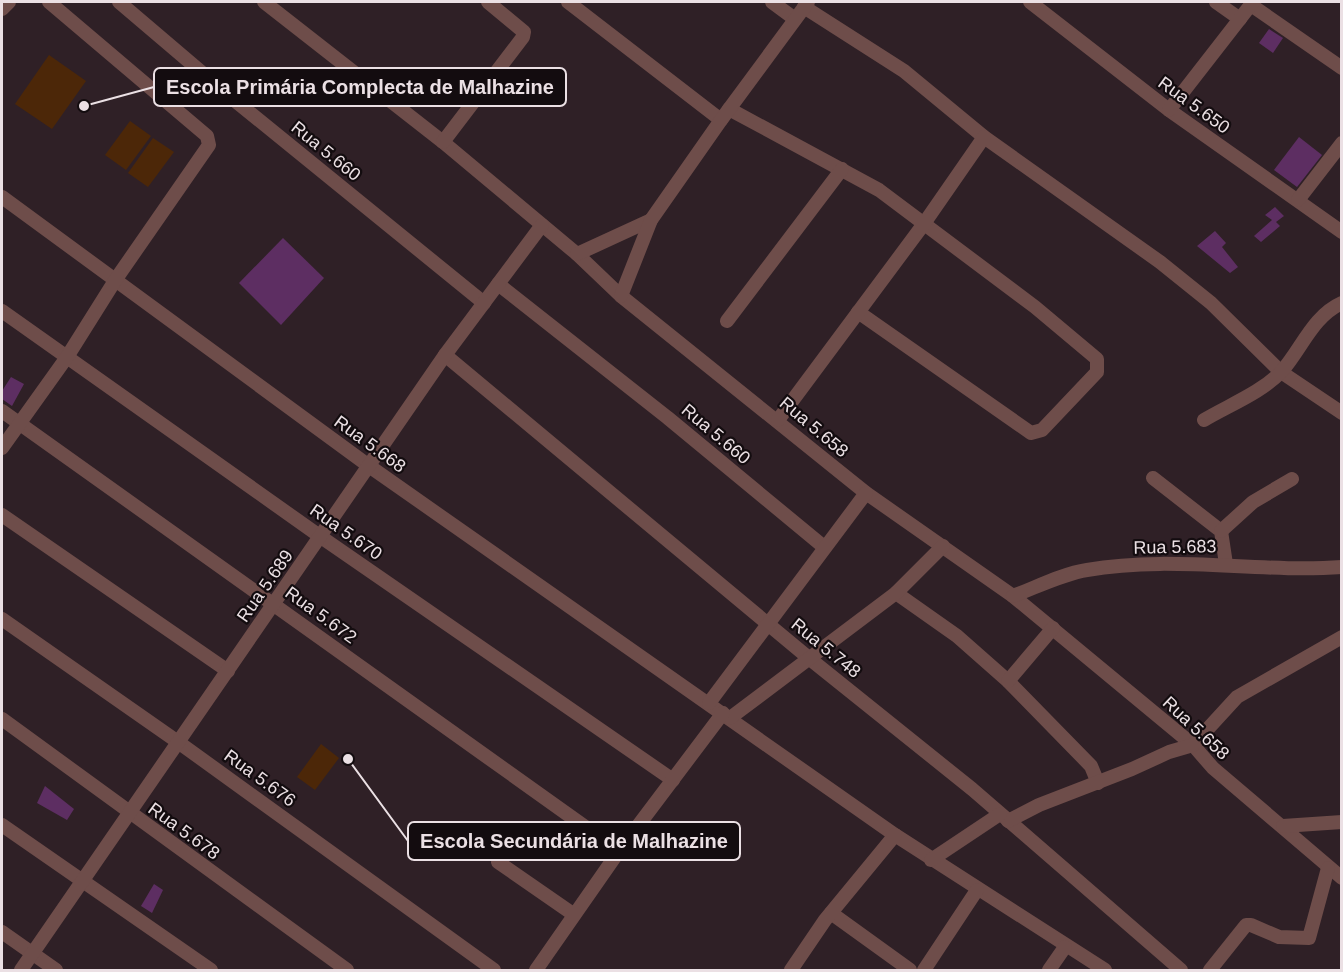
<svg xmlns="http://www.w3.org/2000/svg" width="1343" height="972" viewBox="0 0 1343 972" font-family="Helvetica,sans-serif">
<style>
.green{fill:#4c2708}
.building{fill:#5d2e62}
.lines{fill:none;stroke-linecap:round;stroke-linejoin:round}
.street{stroke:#6e4d4a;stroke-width:14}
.labels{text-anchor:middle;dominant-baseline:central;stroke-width:4.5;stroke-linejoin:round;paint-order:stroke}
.street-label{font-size:18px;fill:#ebe0e4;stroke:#130c0f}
.leader{fill:none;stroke:#ebe0e4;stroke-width:2}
.callout-dot{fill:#ebe0e4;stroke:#130c0f;stroke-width:2}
.callout{fill:#130c0f;stroke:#ebe0e4;stroke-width:2}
.callout-label{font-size:20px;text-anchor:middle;font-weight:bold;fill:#ebe0e4}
</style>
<rect width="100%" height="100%" fill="#2f2026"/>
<!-- green -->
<g class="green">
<path d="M49 55 86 81 52 129 15 104Z"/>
<path d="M130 121 151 136 126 170 105 155Z"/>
<path d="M153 138 174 152 148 187 128 173Z"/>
<path d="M321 744 339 758 315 790 297 777Z"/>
</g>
<!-- building -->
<g class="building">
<path d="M1269 29 1283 38 1273 53 1259 43Z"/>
<path d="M1299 137 1322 155 1297 187 1274 170Z"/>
<path d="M1275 207 1284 216 1276 222 1280 226 1261 242 1254 236 1272 220 1265 215Z"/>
<path d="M1215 231 1226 243 1222 247 1238 267 1230 273 1197 246Z"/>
<path d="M283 238 324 278 281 325 239 283Z"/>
<path d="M11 377 24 384 12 406 2 399V391Z"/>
<path d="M45 786 74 809 67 820 37 803Z"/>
<path d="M154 884 163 890 152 913 141 906Z"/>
</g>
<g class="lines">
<!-- street -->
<g class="street">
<path d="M119 2 233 99 484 303"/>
<path d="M264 2 443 142 577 254 621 296 866 493 1013 596 1193 745 1213 768 1342 878"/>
<path d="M568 2 721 120"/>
<path d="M772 2 795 19"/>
<path d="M1030 2 1169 110 1342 232"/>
<path d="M1216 2 1240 19"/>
<path d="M1251 5 1342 68"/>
<path d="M804 7 904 71 984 137 1160 262 1211 303 1281 372 1342 413"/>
<path d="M2 9 9 2"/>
<path d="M729 109 879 190 1035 307 1097 359V372L1042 430 1031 433 858 312"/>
<path d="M1169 110 1253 2"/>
<path d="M443 142 523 37 524 32 488 2"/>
<path d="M2 197 369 466 895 835 1105 970"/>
<path d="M1298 200 1342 143"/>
<path d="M577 254 651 220"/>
<path d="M498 284 668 418 824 547"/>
<path d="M621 296 651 220 721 120 808 2"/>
<path d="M2 311 321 537 673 780"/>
<path d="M727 321 842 169"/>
<path d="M445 355 810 659 972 789 1181 970"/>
<path d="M2 411 619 851"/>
<path d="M778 420 923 225 984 137"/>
<path d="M1204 420C1229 405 1261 393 1282 371 1302 348 1313 316 1342 303"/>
<path d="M2 448 67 357 116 279 209 145 207 136 49 2"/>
<path d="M1153 478 1221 531 1226 564"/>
<path d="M2 515 228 671"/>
<path d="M1221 531 1253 502 1292 479"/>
<path d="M896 593 957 636 1008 681 1091 766 1098 783"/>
<path d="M1013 596C1037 587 1062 574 1087 570 1171 555 1257 573 1342 567"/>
<path d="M2 619 178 742 494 970"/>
<path d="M1008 681 1053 628"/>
<path d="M709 703 866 493"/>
<path d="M730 718 896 593 943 546"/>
<path d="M2 719 347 970"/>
<path d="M1008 821 1039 805 1132 769 1169 752 1193 745 1237 697 1342 637"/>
<path d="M2 825 211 970"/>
<path d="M1283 826 1342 822"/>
<path d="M931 860 1000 814"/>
<path d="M498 862 573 914"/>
<path d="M831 913 910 970"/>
<path d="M2 932 56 970"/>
<path d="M21 970 445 355 542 225"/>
<path d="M536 970 619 851 723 713"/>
<path d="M791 970 825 920 895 835"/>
<path d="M924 970 977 890"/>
<path d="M1049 970 1065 947"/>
<path d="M1210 970 1246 925H1251L1279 937 1309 938 1328 868"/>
</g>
</g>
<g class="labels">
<!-- street labels -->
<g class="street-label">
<text transform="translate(1194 105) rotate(36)">Rua 5.650</text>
<text transform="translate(326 151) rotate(39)">Rua 5.660</text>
<text transform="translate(814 427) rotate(40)">Rua 5.658</text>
<text transform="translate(716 434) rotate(40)">Rua 5.660</text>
<text transform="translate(370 444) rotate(36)">Rua 5.668</text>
<text transform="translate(346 532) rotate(35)">Rua 5.670</text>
<text transform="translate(1175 547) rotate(-1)">Rua 5.683</text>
<text transform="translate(265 586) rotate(-55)">Rua 5.689</text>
<text transform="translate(321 615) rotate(36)">Rua 5.672</text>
<text transform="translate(826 648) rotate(39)">Rua 5.748</text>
<text transform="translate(1196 728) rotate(43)">Rua 5.658</text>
<text transform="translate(260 778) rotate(36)">Rua 5.676</text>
<text transform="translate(184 831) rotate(36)">Rua 5.678</text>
</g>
</g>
<!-- callouts -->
<path class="leader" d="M84 106L154 87M348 759L408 841"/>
<g class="callout-dot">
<circle cx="84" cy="106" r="6"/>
<circle cx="348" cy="759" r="6"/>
</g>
<g class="callout">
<rect x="154" y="68" width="412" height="38" rx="6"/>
<rect x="408" y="822" width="332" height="38" rx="6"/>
</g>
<g class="callout-label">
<text x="360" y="94">Escola Primária Complecta de Malhazine</text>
<text x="574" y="848">Escola Secundária de Malhazine</text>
</g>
<!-- border -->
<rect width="1343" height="972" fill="none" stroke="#ebe0e4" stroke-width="6"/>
</svg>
